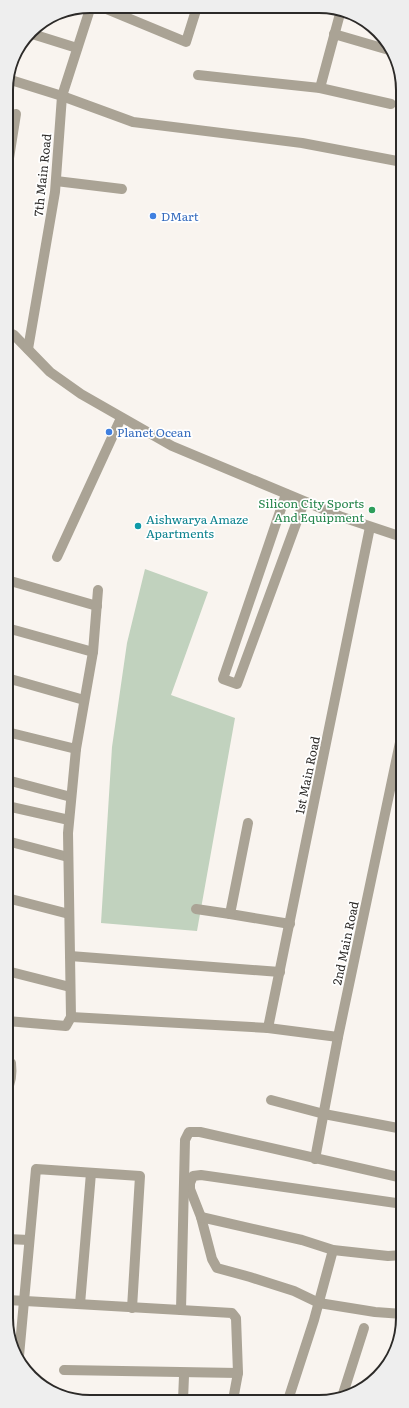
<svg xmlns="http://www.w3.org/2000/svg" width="409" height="1408" viewBox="0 0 409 1408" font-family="Literata,serif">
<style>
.green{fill:#c1d2be}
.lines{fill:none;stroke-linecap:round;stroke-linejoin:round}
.minor{stroke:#aaa395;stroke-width:10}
.shop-dot{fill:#3f7fe0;stroke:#fff;stroke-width:1.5}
.leisure-dot{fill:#2e9e5b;stroke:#fff;stroke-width:1.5}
.culture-dot{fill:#0f9aa8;stroke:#fff;stroke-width:1.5}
.labels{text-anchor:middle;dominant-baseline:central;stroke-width:3.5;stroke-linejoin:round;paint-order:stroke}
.street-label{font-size:12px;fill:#2c2a28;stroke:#fff}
.shop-label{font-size:12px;fill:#366cbe;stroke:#fff;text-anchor:start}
.leisure-label{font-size:12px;fill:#27864d;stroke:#fff;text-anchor:end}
.culture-label{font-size:12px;fill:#0d838f;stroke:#fff;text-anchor:start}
.rim{fill:none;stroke:#2c2a28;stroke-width:2}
</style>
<rect width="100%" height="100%" fill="#f9f4ef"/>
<!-- green -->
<path class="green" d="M145 569 208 592 171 695 235 718 197 931 101 923 112 747 127 643Z"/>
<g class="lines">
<!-- minor -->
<g class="minor">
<path d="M99 6 186 42 197 7"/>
<path d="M29 33 77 48"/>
<path d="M334 34 389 50"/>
<path d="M198 75 320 88 391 104"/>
<path d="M14 81 62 96 133 122 302 143 397 161"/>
<path d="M320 88 341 10"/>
<path d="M6 177 16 114"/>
<path d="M56 181 122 189"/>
<path d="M6 331 14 335 50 372 81 394 172 446 342 517 402 537"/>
<path d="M28 349 55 192 62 96 91 6"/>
<path d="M286 494 223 679 237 684 304 502"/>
<path d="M57 557 121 418"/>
<path d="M7 580 97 606"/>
<path d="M7 628 93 652"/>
<path d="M7 678 84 700"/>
<path d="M7 732 76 749"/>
<path d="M7 780 71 797"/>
<path d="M7 806 69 820"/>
<path d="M248 823 230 914 290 924"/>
<path d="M7 841 68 857"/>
<path d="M7 898 69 914"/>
<path d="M196 909 230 914"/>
<path d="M70 956 280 972"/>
<path d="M7 971 70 987"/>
<path d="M71 1017 268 1028 338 1037"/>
<path d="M7 1021 66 1026 71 1017 68 833 76 749 93 652 98 590"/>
<path d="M268 1028 370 527"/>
<path d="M7 1060 11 1063C12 1072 12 1081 7 1089"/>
<path d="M271 1100 324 1114 403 1129"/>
<path d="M315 1159 338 1037 402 733"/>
<path d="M403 1204 201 1175 193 1176 190 1183V1189L201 1217 212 1259 217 1268 250 1277 294 1291 319 1303 375 1312 403 1314"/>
<path d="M201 1217 302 1240 333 1250 388 1256 403 1255"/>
<path d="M7 1239 29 1240"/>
<path d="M8 1300 232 1313 236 1318 238 1373 233 1400"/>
<path d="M80 1304 91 1173"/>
<path d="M181 1310 185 1140 189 1132H200L403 1178"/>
<path d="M19 1356 36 1169 140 1176 132 1308"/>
<path d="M64 1370 238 1373"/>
<path d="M342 1397 364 1328"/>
<path d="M183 1400 184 1376 183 1373"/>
<path d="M288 1400 314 1320 333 1250"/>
</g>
</g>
<!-- markers -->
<g class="shop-dot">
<circle cx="153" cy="216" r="4"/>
<circle cx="109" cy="432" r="4"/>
</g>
<circle class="leisure-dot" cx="372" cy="510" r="4"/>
<circle class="culture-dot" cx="138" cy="526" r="4"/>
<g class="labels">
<!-- street labels -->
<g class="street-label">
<text transform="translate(42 175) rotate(-84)">7th Main Road</text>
<text transform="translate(307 775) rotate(-78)">1st Main Road</text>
<text transform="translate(345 943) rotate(-78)">2nd Main Road</text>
</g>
<!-- shop labels -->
<g class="shop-label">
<text x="161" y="216">DMart</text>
<text x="117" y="432">Planet Ocean</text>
</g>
<!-- leisure labels -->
<g class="leisure-label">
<text x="364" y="503">Silicon City Sports<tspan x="364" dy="14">And Equipment</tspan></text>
</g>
<!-- culture labels -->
<g class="culture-label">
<text x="146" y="519">Aishwarya Amaze<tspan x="146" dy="14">Apartments</tspan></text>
</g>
</g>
<!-- crop -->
<path d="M0 0H409V1408H0ZM90 13H319A77 77 0 0 1 396 90V1318A77 77 0 0 1 319 1395H90A77 77 0 0 1 13 1318V90A77 77 0 0 1 90 13Z" fill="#eee" fill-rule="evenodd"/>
<path class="rim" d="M90 13H319A77 77 0 0 1 396 90V1318A77 77 0 0 1 319 1395H90A77 77 0 0 1 13 1318V90A77 77 0 0 1 90 13Z"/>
</svg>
